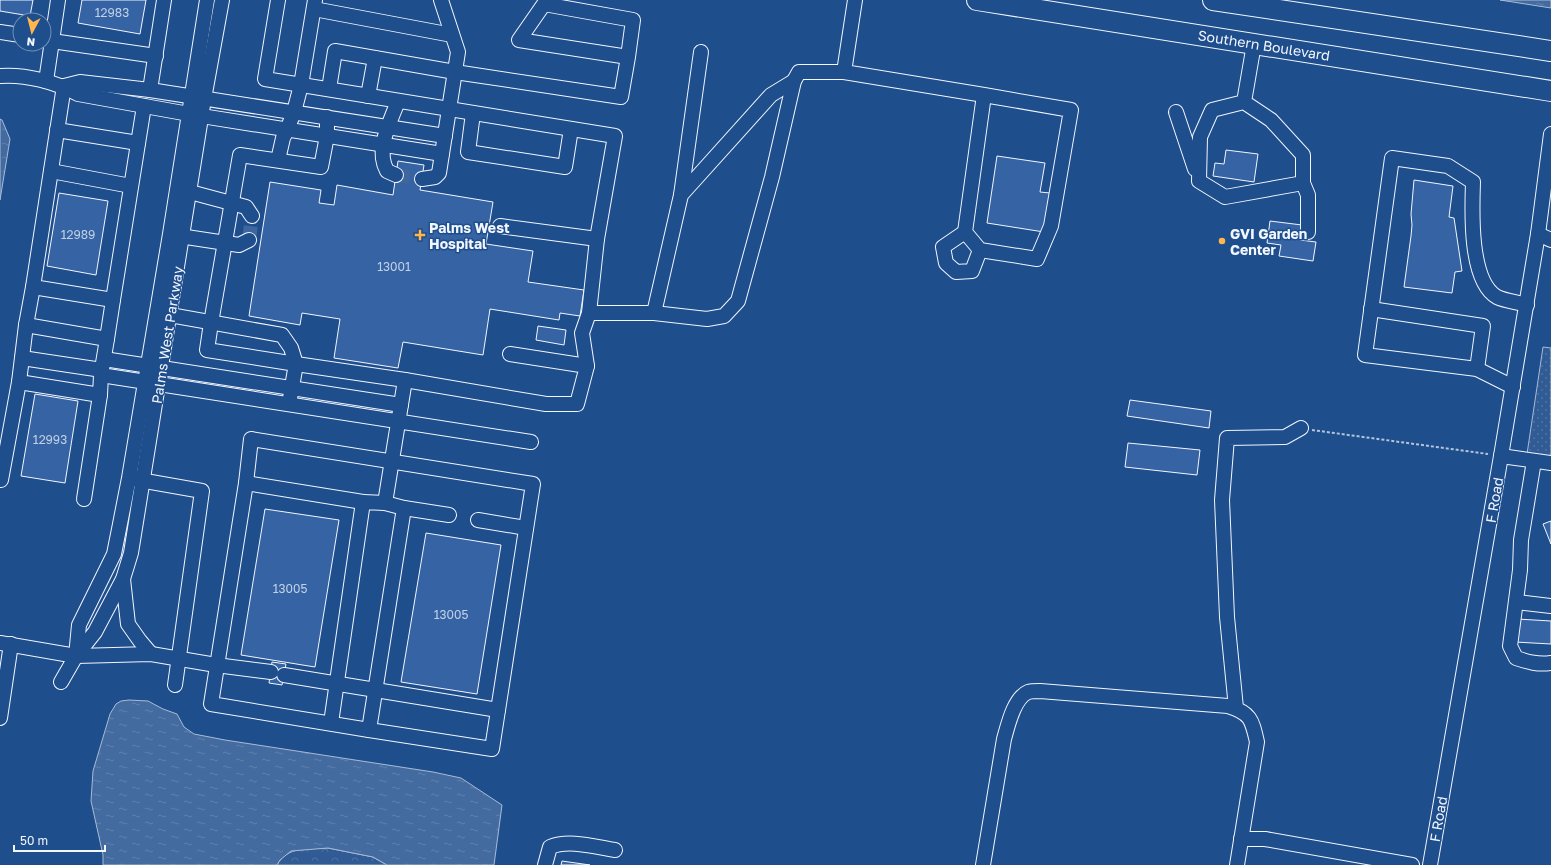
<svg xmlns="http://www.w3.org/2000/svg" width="1551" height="865" viewBox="0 0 1551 865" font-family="'Golos Text',sans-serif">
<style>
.forest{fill:url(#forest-crowns);stroke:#a8bbd7}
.park{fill:url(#park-dots);stroke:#a8bbd7}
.water{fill:url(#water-ripples);stroke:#a8bbd7}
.building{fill:#3563a3;stroke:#f2f6ff}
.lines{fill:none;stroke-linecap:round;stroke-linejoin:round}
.minor-tunnel{stroke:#3f679d;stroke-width:14;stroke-dasharray:14 7;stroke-linecap:butt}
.minor-casing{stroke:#f2f6ff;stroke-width:16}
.highway-casing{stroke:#f2f6ff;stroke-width:22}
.path{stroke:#b3c4dc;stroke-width:2;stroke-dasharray:3 2;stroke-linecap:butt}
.minor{stroke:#1f4e8c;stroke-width:14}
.highway{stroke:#1f4e8c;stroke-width:20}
.poi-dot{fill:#ffb74d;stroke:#1f4e8c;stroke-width:1.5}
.labels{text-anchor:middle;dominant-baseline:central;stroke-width:3;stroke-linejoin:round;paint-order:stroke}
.number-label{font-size:12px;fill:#c3d1e8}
.street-label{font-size:14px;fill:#f2f6ff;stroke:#1f4e8c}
.poi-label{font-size:14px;font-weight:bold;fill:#f2f6ff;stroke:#1f4e8c;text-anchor:start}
</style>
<defs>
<pattern id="forest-crowns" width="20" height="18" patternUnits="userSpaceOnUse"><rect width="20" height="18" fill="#305b95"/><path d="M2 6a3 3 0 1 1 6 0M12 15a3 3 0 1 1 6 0" fill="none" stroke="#4e73a5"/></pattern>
<pattern id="park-dots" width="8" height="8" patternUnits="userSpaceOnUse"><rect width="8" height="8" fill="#305b95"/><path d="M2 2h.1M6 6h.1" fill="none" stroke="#4e73a5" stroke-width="1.8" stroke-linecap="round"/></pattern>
<pattern id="water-ripples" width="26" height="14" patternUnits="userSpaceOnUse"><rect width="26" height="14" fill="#446ba0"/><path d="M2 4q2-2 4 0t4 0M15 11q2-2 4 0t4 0" fill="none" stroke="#5f81ae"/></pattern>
</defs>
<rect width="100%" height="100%" fill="#1f4e8c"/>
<!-- forest -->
<path class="forest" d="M328 848 373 857 387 865H277C287 846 309 849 328 848Z"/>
<!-- park -->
<path class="park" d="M1543 347 1551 348V458L1527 454Z"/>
<!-- water -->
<g class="water">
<path d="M1500 0H1551V8Z"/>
<path d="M0 119 2 120 10 139 0 200Z"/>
<path d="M129 700 148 701 163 709 177 714 184 727 194 734 225 740 433 772 461 778 502 805 494 865H387L373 857 328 848 291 851 280 860 277 865H103V855L91 801 93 771 110 714 116 704 121 701Z"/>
</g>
<!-- building -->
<g class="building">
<path d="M0 0H33L30 16 0 11Z"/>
<path d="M82 0H146L140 34 78 23Z"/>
<path d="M1226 150 1258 154 1254 182 1213 176 1215 163 1224 164Z"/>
<path d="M997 156 1045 163 1040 192 1050 193 1044 232 987 223Z"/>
<path d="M398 161 424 165 420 190 493 202 486 244 533 251 528 282 584 290 580 316 560 313 559 320 490 309 483 355 403 342 398 368 334 358 340 319 302 313 300 325 249 316 270 182 321 190 319 203 334 205 337 185 393 195Z"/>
<path d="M1414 180 1453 186 1449 217 1454 218 1462 271 1455 272 1452 293 1404 287 1411 236 1412 225 1411 214Z"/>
<path d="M59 193 108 201 96 275 47 266Z"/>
<path d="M1270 221 1302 225 1300 240 1316 242 1313 261 1279 256 1281 245 1267 243Z"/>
<path d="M538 326 566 330 564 345 536 340Z"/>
<path d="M35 394 78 401 65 483 21 476Z"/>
<path d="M1130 400 1211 411 1209 428 1127 416Z"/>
<path d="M1128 443 1200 450 1197 475 1125 467Z"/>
<path d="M265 509 339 520 315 667 241 655Z"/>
<path d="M1551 521V544L1543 524Z"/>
<path d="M426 533 501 545 477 694 401 682Z"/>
<path d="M1517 619 1551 621V644L1515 642Z"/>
<path d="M272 662 286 664 282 685 269 683Z"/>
<path d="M562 861 590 865H561Z"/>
</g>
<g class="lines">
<!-- minor-tunnel -->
<g class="minor-tunnel">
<path d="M396 175 422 179"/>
<path d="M249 240 252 216"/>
</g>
<defs>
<g id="minor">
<path d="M278 0 265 79 615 136 597 239"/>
<path d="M855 0 844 72 984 95 965 232 980 250 1037 259 1051 226 1071 110 984 95"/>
<path d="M314 9 452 35"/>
<path d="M0 32 20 35"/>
<path d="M44 40 52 41 58 0"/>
<path d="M0 76C26 74 55 82 78 94L189 114 442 154"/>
<path d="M46 81 52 41 156 56"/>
<path d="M64 86 33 287 113 300 144 106"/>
<path d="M64 86 80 82 150 90 445 136"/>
<path d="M329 89 335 51 455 72 621 97 628 57 519 40 544 4 633 20 628 57"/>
<path d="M150 90 164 0"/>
<path d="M368 96 375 58"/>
<path d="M1244 102 1271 120 1303 155V183L1225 197 1199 181 1200 137 1212 110 1244 102 1254 44"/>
<path d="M1176 112 1195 169"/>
<path d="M473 113 468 152 565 167 571 129"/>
<path d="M57 130 138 143"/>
<path d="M278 160 283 138 287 130 294 112 301 85 315 0"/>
<path d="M51 171 131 186"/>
<path d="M396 175 387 171C375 149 390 123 398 101"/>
<path d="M422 179 435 177 439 173 458 52 441 0"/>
<path d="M1303 183 1308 195V232"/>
<path d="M190 192 246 207 252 216"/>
<path d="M681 195 701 52"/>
<path d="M500 226 597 239 589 313 582 333 587 366"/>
<path d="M965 232 943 247 946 263 956 272 972 271 980 250"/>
<path d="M1538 234 1551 240"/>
<path d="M173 235 239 245 249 240"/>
<path d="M33 287 26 325 107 339 113 300"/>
<path d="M1371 309 1483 326 1477 369"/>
<path d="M589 313H654L707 319 724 316 738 301 772 177 794 81 799 72H844"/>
<path d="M654 313 681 195 771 95 794 81"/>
<path d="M170 315 282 335 291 348 296 364 405 380 546 404H577L587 366 510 354"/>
<path d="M26 325 19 382 100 395 101 375"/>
<path d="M107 339 101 375 531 442"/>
<path d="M22 358 102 370"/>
<path d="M104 359 401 405"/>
<path d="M1513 387 1477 369 1365 355 1392 158 1448 166 1473 182C1472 210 1469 281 1497 297 1505 301 1517 302 1527 305"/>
<path d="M289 404 296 364 207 350 211 323 240 155 321 167 327 136V117"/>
<path d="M1501 456 1551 463"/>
<path d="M1534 461 1521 540 1520 570 1510 646 1516 658C1528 662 1538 665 1551 663"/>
<path d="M134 479 202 491 175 685"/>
<path d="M1 480 19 382"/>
<path d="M246 483 251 439 533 484 492 749 369 730 404 508 385 503 363 502 331 723"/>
<path d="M84 499 100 395"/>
<path d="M363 502 246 483 211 704 369 730"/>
<path d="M385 503 405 380"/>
<path d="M404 508 449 515"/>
<path d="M478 520 526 528"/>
<path d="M123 579 128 624 140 641 151 654"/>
<path d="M1516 602 1551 606"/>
<path d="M0 643 76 656 151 654 216 665 271 672"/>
<path d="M76 656 79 625 114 554 120 524 129 478 170 234 207 0"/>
<path d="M284 675 498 710"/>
<path d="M61 682 76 656 95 632 123 579 131 553 204 99 222 0"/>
<path d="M1236 708 1227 617 1222 500 1227 438 1285 437 1301 428"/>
<path d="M0 718 11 644"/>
<path d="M1241 839H1265L1412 865"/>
<path d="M545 865 550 847C569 839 595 847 615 850"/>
<path d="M983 865 1004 739C1008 725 1014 698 1028 692 1031 691 1037 691 1040 691L1228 706C1251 713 1252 720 1257 742L1237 865"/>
<path d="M1430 865 1501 456 1538 234 1551 134"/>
</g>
<g id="highway">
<path d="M977 0 1551 91"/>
<path d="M1213 0 1551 51"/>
</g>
</defs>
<!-- minor casing -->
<use href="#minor" class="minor-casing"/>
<!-- highway casing -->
<use href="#highway" class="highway-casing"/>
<!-- path -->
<path class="path" d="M1312 430 1488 454"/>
<!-- minor -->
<use href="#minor" class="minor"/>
<!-- highway -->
<use href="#highway" class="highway"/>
</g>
<!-- markers -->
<g class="poi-dot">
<path d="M418 229h4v4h4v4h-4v4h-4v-4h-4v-4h4z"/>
<circle cx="1222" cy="241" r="4"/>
</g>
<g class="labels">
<!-- number labels -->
<g class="number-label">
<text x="112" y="12">12983</text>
<text x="78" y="234">12989</text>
<text x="394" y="266">13001</text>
<text x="50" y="439">12993</text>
<text x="290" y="588">13005</text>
<text x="451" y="614">13005</text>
</g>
<!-- street labels -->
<g class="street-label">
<text transform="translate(1264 45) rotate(9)">Southern Boulevard</text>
<text transform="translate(167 335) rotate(-81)">Palms West Parkway</text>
<text transform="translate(1494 500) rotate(-80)">F Road</text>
<text transform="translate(1438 819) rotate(-80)">F Road</text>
</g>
<!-- poi labels -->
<g class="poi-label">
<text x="429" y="227">Palms West<tspan x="429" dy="16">Hospital</tspan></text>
<text x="1230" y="233">GVI Garden<tspan x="1230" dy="16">Center</tspan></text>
</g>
</g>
<!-- north arrow -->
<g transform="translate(32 32) rotate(187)"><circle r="19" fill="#1f4e8c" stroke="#7391ba"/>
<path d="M0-3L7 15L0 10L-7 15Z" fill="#ffb74d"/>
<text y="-6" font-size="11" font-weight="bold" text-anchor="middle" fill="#f2f6ff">N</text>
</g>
<!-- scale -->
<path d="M14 845v6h91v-6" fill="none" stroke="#f2f6ff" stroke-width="2"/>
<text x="20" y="845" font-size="12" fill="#f2f6ff" stroke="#1f4e8c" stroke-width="3" paint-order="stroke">50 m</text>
</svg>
